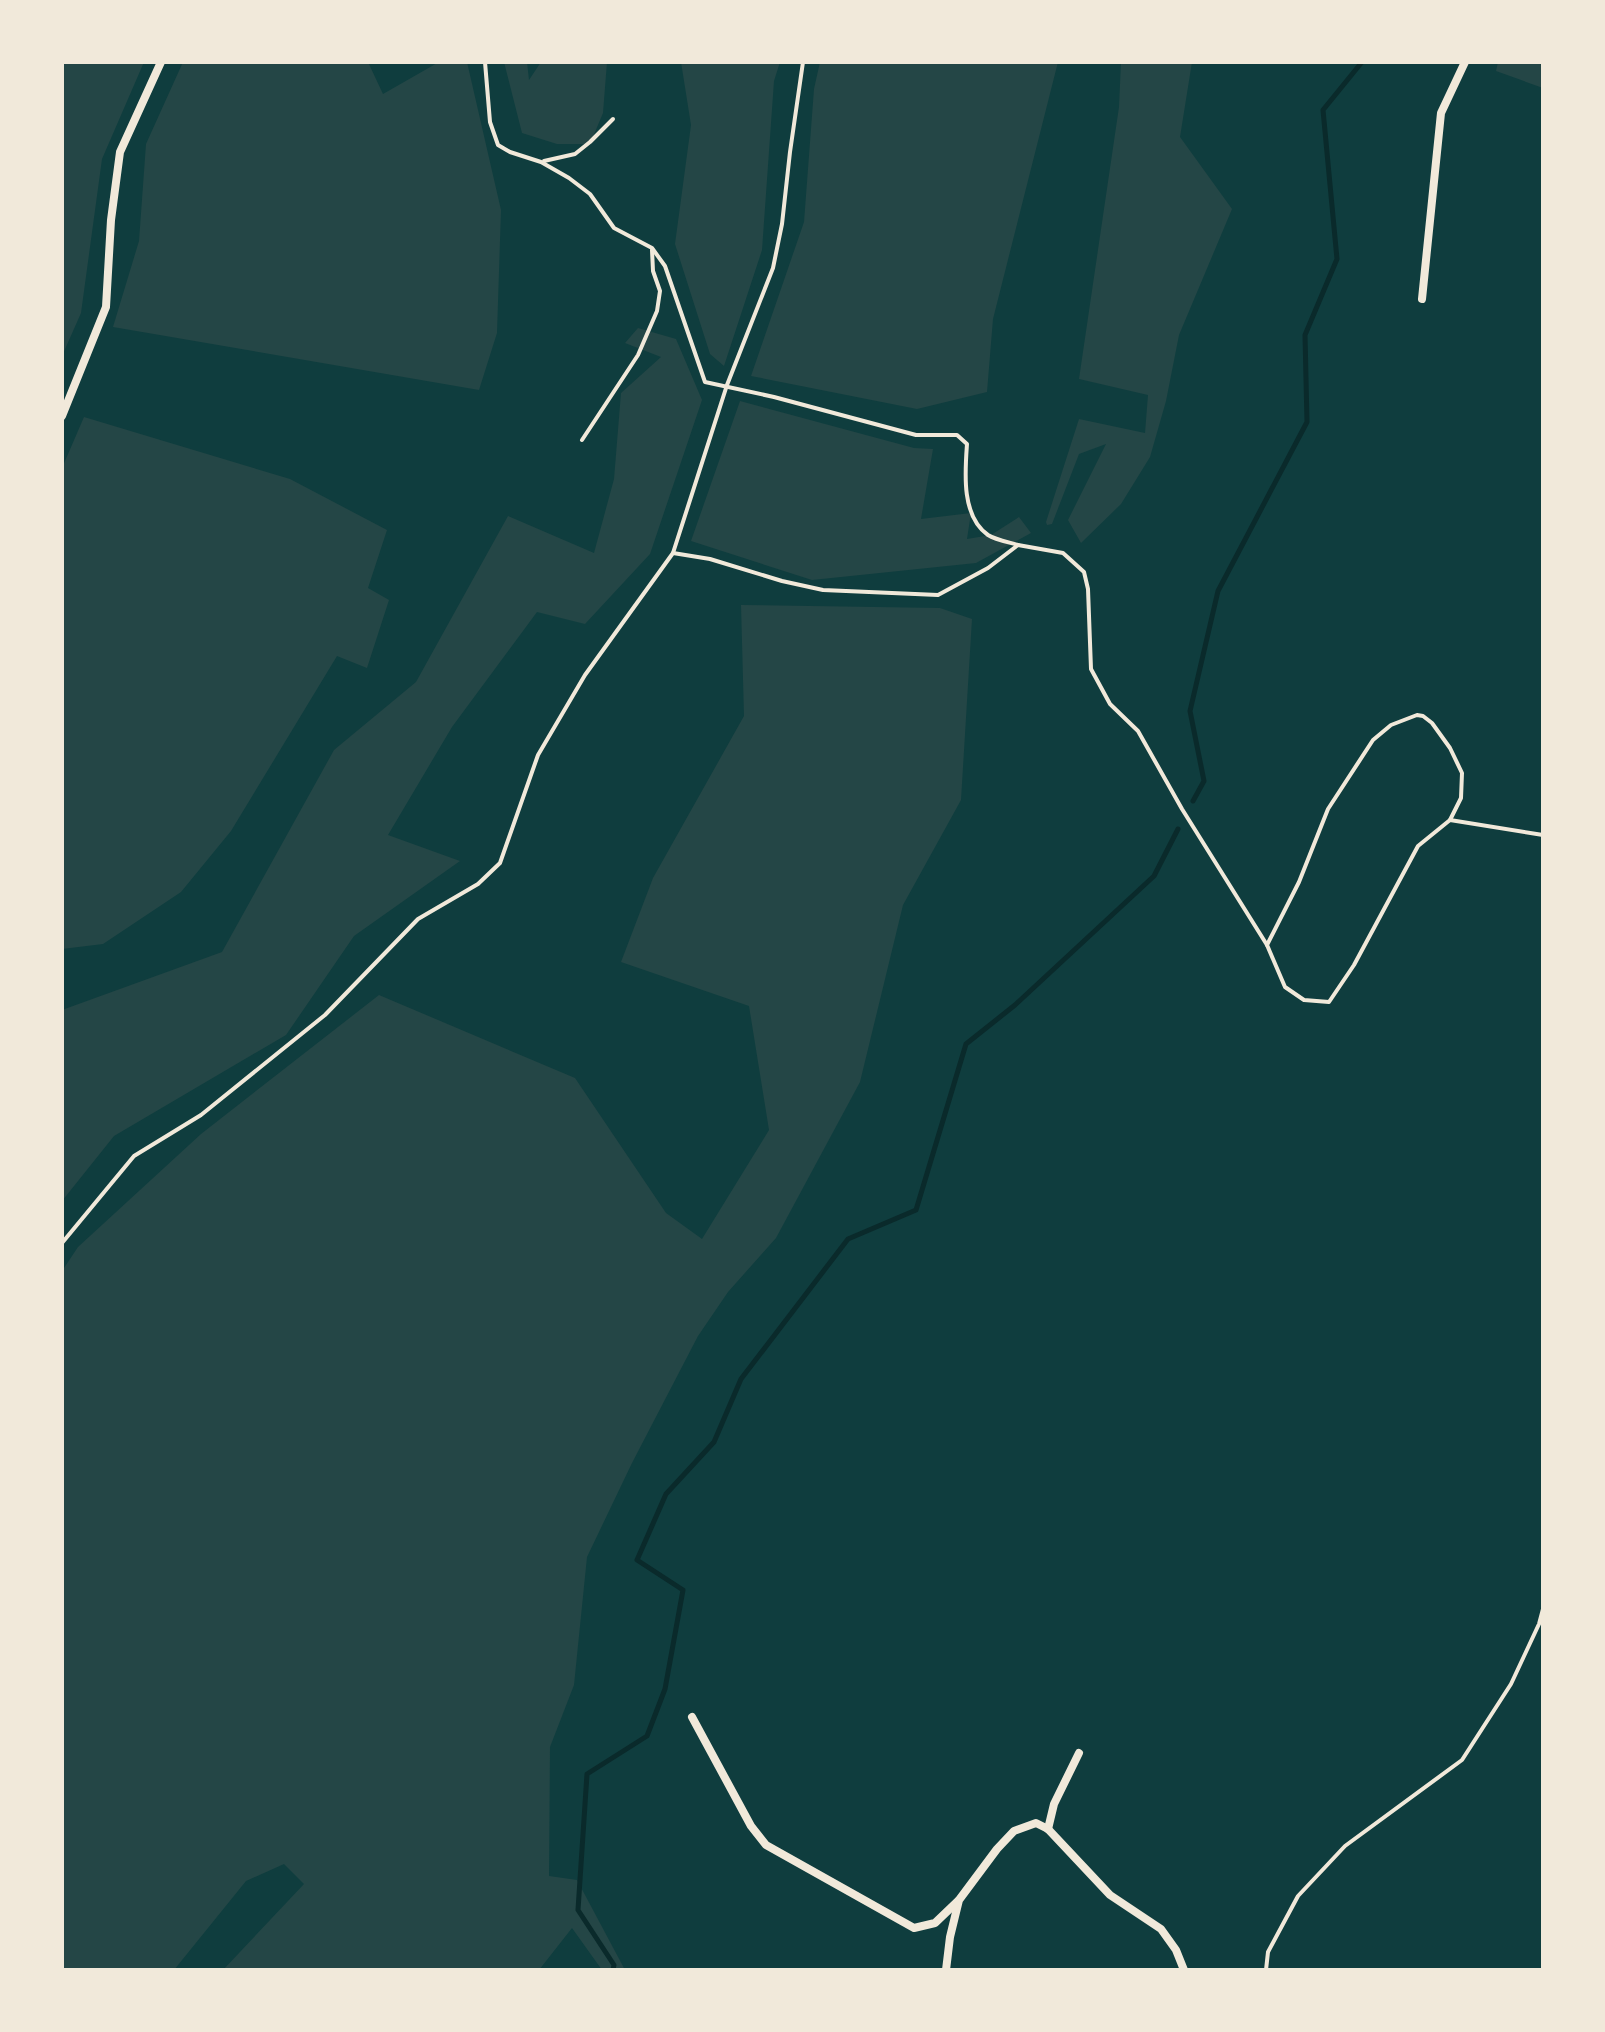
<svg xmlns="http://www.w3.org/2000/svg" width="1605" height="2032" viewBox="0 0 1605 2032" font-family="Karla,sans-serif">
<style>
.green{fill:#244646}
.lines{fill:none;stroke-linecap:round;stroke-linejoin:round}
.stream{stroke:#0a2a2b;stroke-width:5}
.service{stroke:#f1e9da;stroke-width:4}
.minor{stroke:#f1e9da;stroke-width:8}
</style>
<rect width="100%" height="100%" fill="#0f3d3e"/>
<!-- green -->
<g class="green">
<path d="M62 62H144L102 159 81 313 62 356Z"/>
<path d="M183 62H368L383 94 439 62H467L501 210 497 333 479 390 113 327 139 241 146 144Z"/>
<path d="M504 62H527L529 80 541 62H607L603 113 590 144H557L522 133Z"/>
<path d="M681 62H780L774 81 762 250 724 366 710 354 675 244 691 125Z"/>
<path d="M820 62H1058L993 319 987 392 917 409 751 376 804 222 814 89Z"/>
<path d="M1121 62H1192L1180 137 1232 209 1179 335 1166 401 1150 457 1121 504 1081 543 1068 520 1106 444 1079 454 1052 524 1047 525 1046 522 1079 419 1145 433 1148 395 1079 379 1119 107Z"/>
<path d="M1498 62H1543V88L1496 71Z"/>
<path d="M638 328 676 339 702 400 650 554 585 624 537 612 452 727 388 835 460 861 354 936 286 1035 114 1136 62 1201V1010L222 952 334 750 416 682 508 516 594 553 614 479 621 393 661 357 625 343Z"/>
<path d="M740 401 914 448 933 449 921 519 971 513 967 539 991 535 1019 517 1031 533 976 563 812 580 691 541Z"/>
<path d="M84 417 290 479 387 530 368 588 389 600 367 668 337 656 231 831 181 892 103 944 62 949V468Z"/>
<path d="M741 605 940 608 972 619 961 800 903 905 860 1082 776 1238 728 1292 698 1336 632 1463 587 1557 574 1685 550 1747 549 1876 577 1880 625 1970H602L572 1928 539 1970H223L304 1884 284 1864 246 1881 174 1970H62V1271L78 1247 201 1134 379 995 575 1078 666 1213 702 1239 769 1130 749 1006 621 962 653 878 744 716Z"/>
</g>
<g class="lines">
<!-- stream -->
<g class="stream">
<path d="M1193 801 1204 781 1190 711 1218 591 1307 422 1305 335 1337 259 1323 110 1362 62"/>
<path d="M613 1970 614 1965 578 1910 587 1774 647 1736 665 1689 683 1590 637 1560 666 1494 714 1442 741 1379 848 1239 916 1210 966 1044 1015 1005 1154 876 1178 829"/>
</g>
<!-- service -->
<g class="service">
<path d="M485 62 490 122 498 145 510 152 541 162 569 178 590 194 614 228 652 248 665 266 705 382 774 397 916 435H957L967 444C965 472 961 516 988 535 996 540 1008 542 1018 545"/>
<path d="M544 161 575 154 590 142 613 119"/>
<path d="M582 440 638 355 657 311 660 291 653 271 652 250"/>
<path d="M673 553 727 385 773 268 782 224 790 152 803 62"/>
<path d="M1267 945 1299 882 1328 809 1373 740 1391 725 1417 715 1423 716 1432 723 1450 748 1462 773 1461 798 1450 820"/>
<path d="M62 1243 134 1156 201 1115 325 1015 418 919 478 884 500 863 538 755 585 675 673 553 710 559 782 581 823 590 938 595 988 568 1018 545 1063 553 1084 572 1088 589 1091 669 1110 704 1138 731 1182 809 1267 945 1285 987 1304 1000 1329 1002 1354 965 1418 846 1450 820 1543 835"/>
<path d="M1266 1970 1268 1952 1298 1896 1345 1846 1462 1760 1511 1684 1539 1624 1543 1609"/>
</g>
<!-- minor -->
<g class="minor">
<path d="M1422 299 1441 113 1465 62"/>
<path d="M62 416 106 307 111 220 120 152 161 62"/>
<path d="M692 1717 751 1826 766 1845 914 1928 935 1923 958 1901"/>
<path d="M1048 1829 1054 1804 1079 1753"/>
<path d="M946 1970 950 1937 959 1900 997 1849 1014 1831 1036 1823 1048 1829 1110 1895 1161 1929 1176 1950 1184 1970"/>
</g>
</g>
<!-- border -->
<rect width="1605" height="2032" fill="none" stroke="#f1e9da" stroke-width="128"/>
</svg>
